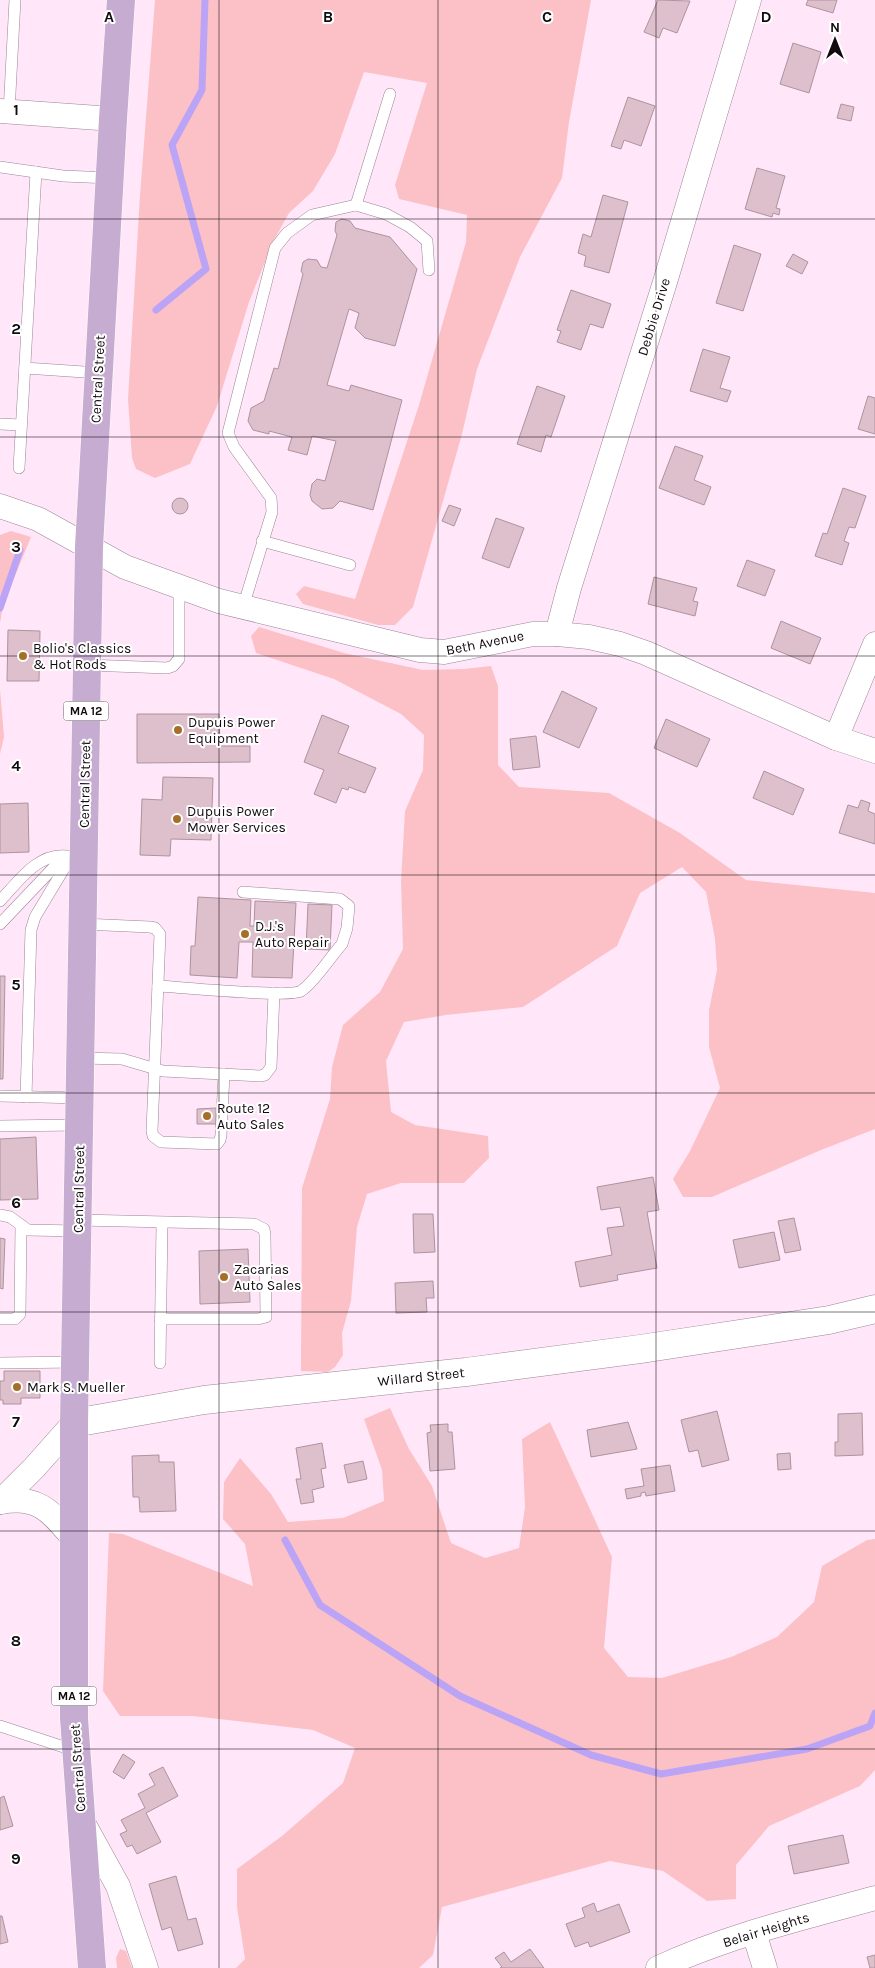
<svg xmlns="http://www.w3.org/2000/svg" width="875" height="1968" viewBox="0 0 875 1968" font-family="Karla,sans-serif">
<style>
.green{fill:#fcc1c7}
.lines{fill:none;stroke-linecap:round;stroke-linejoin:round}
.stream{stroke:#bba4f6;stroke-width:7}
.building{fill:#ddc0cb;stroke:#ae939e}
.service-casing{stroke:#9b8596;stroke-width:12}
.minor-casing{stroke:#9b8596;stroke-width:25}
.tertiary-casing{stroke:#9b8596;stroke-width:29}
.primary-casing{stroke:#fff;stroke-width:29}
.service{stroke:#fff;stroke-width:11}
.minor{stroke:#fff;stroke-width:24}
.tertiary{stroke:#fff;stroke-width:28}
.primary{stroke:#c5acd0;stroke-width:28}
.grid{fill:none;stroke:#110a0f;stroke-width:1;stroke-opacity:0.55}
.poi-dot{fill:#a56f2a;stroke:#fff;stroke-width:2}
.labels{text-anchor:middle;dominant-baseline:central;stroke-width:4;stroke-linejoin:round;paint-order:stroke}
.shield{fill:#fff;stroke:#585457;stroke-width:1}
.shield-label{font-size:12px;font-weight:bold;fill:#110a0f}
.street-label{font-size:14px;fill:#110a0f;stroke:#fff}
.poi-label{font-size:14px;fill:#110a0f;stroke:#fff;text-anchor:start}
.grid-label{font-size:16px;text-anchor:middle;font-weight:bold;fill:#110a0f;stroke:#fff;stroke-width:4;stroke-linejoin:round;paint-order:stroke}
</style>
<rect width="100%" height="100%" fill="#ffe7f9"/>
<!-- green -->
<g class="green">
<path d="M155 0H591L569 122 562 178 520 257 477 369 462 434 413 607 395 625H378L303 604 296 594 304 586 355 599 419 405 466 242 467 215 399 199 395 185 427 83 364 72 335 154 313 191 289 213 274 240 249 302 217 406 190 464 155 478 136 469 132 458 128 399 140 195Z"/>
<path d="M11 531 31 537 3 605 0 623V535Z"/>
<path d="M259 627 344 653 423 670 464 669 491 666 498 686V765L519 787 609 793 680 833 746 880 875 893V1129L821 1150 712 1197H683L673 1179 690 1151 720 1088 709 1047V1010L717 970 715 939 706 892 682 867 640 893 617 946 523 1007 446 1015 404 1022 386 1061 391 1112 415 1125 488 1136 489 1158 464 1183H401L367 1194 357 1227 351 1301 342 1333 343 1355 335 1367 328 1372 301 1371 302 1188 330 1099 332 1067 343 1025 380 992 403 949 401 881 405 811 423 770 424 735 401 714 334 679 256 653 251 636Z"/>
<path d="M0 689 4 737 0 754Z"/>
<path d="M390 1408 409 1449 432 1486 451 1543 485 1558 519 1548 525 1507 522 1439 550 1422 612 1557 604 1648 628 1677 662 1678 731 1657 777 1637 814 1602 822 1566 867 1540 875 1539V1770L860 1786 769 1826 736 1865V1899L707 1901 663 1871 610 1861 442 1907 433 1955 419 1968H236L245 1959 237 1907V1869L282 1836 343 1783 355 1748 313 1730 193 1716H120L103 1691 109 1533 123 1534 253 1586 245 1544 223 1519 224 1482 240 1458 271 1494 288 1522 343 1518 384 1501 382 1470 364 1419Z"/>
<path d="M120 1949 126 1951 132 1968H117L116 1958Z"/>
</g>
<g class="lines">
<!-- stream -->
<g class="stream">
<path d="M156 310 206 269 172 145 202 90 205 0"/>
<path d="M0 608 20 550"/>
<path d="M285 1540 320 1605 460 1696 591 1755 661 1774 807 1749 870 1726 875 1713"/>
</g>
</g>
<!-- building -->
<g class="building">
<path d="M658 0 690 1 677 33 663 28 659 38 644 32Z"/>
<path d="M808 0H837L833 13 806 5Z"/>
<path d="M793 43 821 52 809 93 780 84Z"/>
<path d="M628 97 655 106 641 146 624 140 621 149 611 146Z"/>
<path d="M841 104 854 107 851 121 837 118Z"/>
<path d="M757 168 785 176 776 208 780 209 779 215 773 213 772 217 745 209Z"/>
<path d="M603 195 628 202 609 273 584 266 586 256 578 253 583 234 591 237Z"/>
<path d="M342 219 350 221 355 228 390 237 417 269 395 346 365 338 355 328 359 313 349 309 327 385 349 391 351 385 402 400 373 510 340 501 333 508 322 509 312 501 310 495 312 484 317 479 325 481 336 441 312 436 307 455 288 450 292 437 269 431V434L253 430 248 421 251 408 264 401 274 368 278 369 303 274 301 271 303 262 308 259 317 260 321 267 327 268 337 235 335 231 336 222Z"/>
<path d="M734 245 761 254 743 311 716 303Z"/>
<path d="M793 254 808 262 802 274 786 266Z"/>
<path d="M571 290 611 304 603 328 590 324 581 350 557 342 561 331 557 330Z"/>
<path d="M703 349 730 357 720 388 731 391 727 402 690 391Z"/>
<path d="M537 386 565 396 551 437 546 435 541 452 517 444Z"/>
<path d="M868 396 875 398V434L858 429Z"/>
<path d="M675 446 703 456 694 480 711 487 704 505 659 488Z"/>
<path d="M843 488 866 496 855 528 849 527 844 541 849 543 842 565 815 556 823 533 827 534Z"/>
<circle cx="180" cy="506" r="8"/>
<path d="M449 505 461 509 454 526 442 521Z"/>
<path d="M496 518 524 528 509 568 482 558Z"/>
<path d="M747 560 775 570 765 596 737 586Z"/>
<path d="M654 577 697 588 693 601 698 602 695 616 648 604Z"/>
<path d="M781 621 821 638 810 664 771 648Z"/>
<path d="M8 630 40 631 39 681H7Z"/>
<path d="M562 691 597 708 579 748 543 732Z"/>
<path d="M137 714H219L220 746H250V762L137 763Z"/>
<path d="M322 715 349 726 338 753 376 768 365 793 349 787 348 790 342 788 336 803 314 794 324 770 304 762Z"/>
<path d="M666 719 710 739 697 767 654 748Z"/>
<path d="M536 736 540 767 513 770 510 739Z"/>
<path d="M764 771 804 789 793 815 753 798Z"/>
<path d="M163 777 213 778 211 840 171 839 170 856 140 855 142 799 162 800Z"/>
<path d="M861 800 870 803 868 811 875 814V844L839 833 848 805 858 808Z"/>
<path d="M28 803 29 852 0 853V804Z"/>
<path d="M198 897 251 900 250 926H254L255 901 296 903 292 978 252 977 253 942H239L237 978 190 975 191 946H195Z"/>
<path d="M308 904 332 905 330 950 306 949Z"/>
<path d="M0 976H5L3 1079H0Z"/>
<path d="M216 1108V1124H197V1109Z"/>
<path d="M36 1137 38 1199 0 1200V1139Z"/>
<path d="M653 1177 659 1210 647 1212 657 1268 617 1275 618 1280 580 1287 575 1262 612 1255 607 1228 624 1226 620 1207 601 1210 597 1187Z"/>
<path d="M413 1214H433L435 1252 414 1253Z"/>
<path d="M794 1218 801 1250 785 1253 778 1221Z"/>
<path d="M774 1232 780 1260 739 1268 733 1240Z"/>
<path d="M0 1238 5 1239 3 1289 0 1288Z"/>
<path d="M248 1249 250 1302 200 1304 199 1251Z"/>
<path d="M433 1281 434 1298H426L427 1312 396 1313 395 1283Z"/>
<path d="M4 1371H40V1398H21V1404H3V1400H0V1381H4Z"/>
<path d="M717 1411 729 1460 702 1467 698 1450 689 1452 681 1420Z"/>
<path d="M862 1413 863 1455 835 1456V1442H838V1414Z"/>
<path d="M628 1422 637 1449 591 1457 587 1430Z"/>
<path d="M448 1424V1432H452L455 1469 430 1471 427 1433 431 1432 430 1425Z"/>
<path d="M322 1443 326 1468 321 1469 324 1487 312 1490 314 1502 301 1504 296 1479H301L296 1448Z"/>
<path d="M790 1453 791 1469 778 1470 777 1454Z"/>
<path d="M159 1455V1462H174L176 1511 140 1512 139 1497H133L132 1456Z"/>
<path d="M363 1461 367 1479 348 1483 344 1465Z"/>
<path d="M670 1465 675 1491 646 1496 645 1492 641 1493V1496L627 1499 625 1489 644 1486 641 1469Z"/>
<path d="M123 1754 135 1762 124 1779 113 1772Z"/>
<path d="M163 1767 178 1796 146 1813 161 1842 137 1854 132 1845 127 1847 120 1834 127 1831 121 1820 145 1808 138 1794 155 1785 149 1774Z"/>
<path d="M4 1796 13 1826 0 1830V1798Z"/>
<path d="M843 1835 849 1863 794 1874 788 1846Z"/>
<path d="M176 1876 188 1920 196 1918 203 1944 178 1951 171 1927 162 1930 149 1884Z"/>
<path d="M594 1903 597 1912 619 1904 630 1932 590 1947 588 1942 575 1947 566 1924 585 1917 582 1908Z"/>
<path d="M0 1916H2L8 1942 0 1944Z"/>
<path d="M530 1949 544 1968H500L502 1967 495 1958 504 1952 511 1962Z"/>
<path d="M875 1955V1968H870L867 1957Z"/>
</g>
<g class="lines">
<defs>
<g id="service">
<path d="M9 112 15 0"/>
<path d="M0 167 63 176 110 178"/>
<path d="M356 205 390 94"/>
<path d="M25 368 99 373"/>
<path d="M0 424 21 425"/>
<path d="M19 468 36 172"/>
<path d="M262 541 350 565"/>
<path d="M243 607 272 512 271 498 234 447 228 433 275 248 287 233 312 215 356 205 386 214 410 227 427 241 429 270"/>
<path d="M87 665 167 668 173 666 179 659V586"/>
<path d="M0 901C18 882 38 852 67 856"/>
<path d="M0 924 57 864 63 860 72 859"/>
<path d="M83 924 150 927 155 928 160 934 152 1131 153 1136 161 1142 217 1144 220 1140 221 1135 224 1074"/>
<path d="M158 986C179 987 289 998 301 991 314 983 331 956 342 944L347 928 349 906 340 899 243 892"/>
<path d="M81 1058 122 1059 163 1071 260 1076 265 1075 271 1067 274 993"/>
<path d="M0 1096 81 1098"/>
<path d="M26 1097 31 930 35 917 65 867 72 861 84 860"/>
<path d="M0 1126 80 1125"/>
<path d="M0 1215 10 1217 28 1230 77 1231"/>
<path d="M79 1220 254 1224 264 1229 265 1235 266 1317 258 1319H160"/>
<path d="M0 1319H15L20 1314 21 1225"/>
<path d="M0 1363 76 1362"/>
<path d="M160 1363 162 1223"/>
<path d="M0 1726 76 1751"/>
</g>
<g id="minor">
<path d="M0 111 113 119"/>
<path d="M0 506 38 519 125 567 219 601 420 650 444 652 533 634H557L589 637 620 644 646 653 836 738 875 751"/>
<path d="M557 634 569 588 665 282 749 0"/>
<path d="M836 738 875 644"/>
<path d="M0 1502 34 1468 74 1423"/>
<path d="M1 1502C39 1495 51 1512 74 1539"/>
<path d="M81 1819 118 1886 146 1968"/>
<path d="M754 1933 765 1968"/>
<path d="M658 1968C727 1936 802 1918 875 1898"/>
</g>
<path id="tertiary" d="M74 1423 204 1400 466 1372 640 1349 759 1331 829 1320 875 1309"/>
<path id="primary" d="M92 1968 74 1718V1423L89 547 113 119 121 0"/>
</defs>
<!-- service casing -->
<use href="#service" class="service-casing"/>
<!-- minor casing -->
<use href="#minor" class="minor-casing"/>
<!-- tertiary casing -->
<use href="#tertiary" class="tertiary-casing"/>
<!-- primary casing -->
<use href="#primary" class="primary-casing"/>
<!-- service -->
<use href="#service" class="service"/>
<!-- minor -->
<use href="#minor" class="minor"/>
<!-- tertiary -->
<use href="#tertiary" class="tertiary"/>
<!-- primary -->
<use href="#primary" class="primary"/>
</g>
<!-- grid -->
<path class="grid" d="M219 0V1968M438 0V1968M656 0V1968M0 219H875M0 437H875M0 656H875M0 875H875M0 1093H875M0 1312H875M0 1531H875M0 1749H875"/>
<!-- markers -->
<g class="poi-dot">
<circle cx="23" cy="656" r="5"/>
<circle cx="178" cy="730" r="5"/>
<circle cx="177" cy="819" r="5"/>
<circle cx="245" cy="934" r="5"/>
<circle cx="207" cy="1116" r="5"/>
<circle cx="224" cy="1277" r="5"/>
<circle cx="17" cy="1387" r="5"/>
</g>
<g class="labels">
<!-- shield labels -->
<g class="shield">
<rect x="63.5" y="701.5" width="45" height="19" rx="4"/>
<rect x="51.5" y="1686.5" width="45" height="19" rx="4"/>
</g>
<g class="shield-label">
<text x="86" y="711">MA 12</text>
<text x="74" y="1696">MA 12</text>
</g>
<!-- street labels -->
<g class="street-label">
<text transform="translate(654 317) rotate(-73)">Debbie Drive</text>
<text transform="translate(98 379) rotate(-87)">Central Street</text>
<text transform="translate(485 643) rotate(-11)">Beth Avenue</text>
<text transform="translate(85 784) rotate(-89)">Central Street</text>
<text transform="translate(79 1189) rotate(-89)">Central Street</text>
<text transform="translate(421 1377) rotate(-6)">Willard Street</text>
<text transform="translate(78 1768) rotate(-94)">Central Street</text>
<text transform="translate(766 1930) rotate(-17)">Belair Heights</text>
</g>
<!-- poi labels -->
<g class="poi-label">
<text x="33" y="648">Bolio's Classics<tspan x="33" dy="16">&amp; Hot Rods</tspan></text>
<text x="188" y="722">Dupuis Power<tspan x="188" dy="16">Equipment</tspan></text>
<text x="187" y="811">Dupuis Power<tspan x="187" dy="16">Mower Services</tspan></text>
<text x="255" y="926">D.J.'s<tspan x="255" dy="16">Auto Repair</tspan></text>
<text x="217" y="1108">Route 12<tspan x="217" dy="16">Auto Sales</tspan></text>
<text x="234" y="1269">Zacarias<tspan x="234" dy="16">Auto Sales</tspan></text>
<text x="27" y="1387">Mark S. Mueller</text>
</g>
</g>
<g class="grid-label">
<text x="109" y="22">A</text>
<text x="328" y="22">B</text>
<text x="547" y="22">C</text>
<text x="766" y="22">D</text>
<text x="16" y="115">1</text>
<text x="16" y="334">2</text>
<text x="16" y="552">3</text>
<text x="16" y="771">4</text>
<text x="16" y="990">5</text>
<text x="16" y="1208">6</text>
<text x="16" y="1427">7</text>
<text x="16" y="1646">8</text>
<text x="16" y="1864">9</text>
</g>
<!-- north arrow -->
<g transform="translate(835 40)" stroke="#ffffff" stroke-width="4" paint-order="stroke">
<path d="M0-4L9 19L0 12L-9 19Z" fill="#110a0f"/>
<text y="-8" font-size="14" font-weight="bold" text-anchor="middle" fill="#110a0f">N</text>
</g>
</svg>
